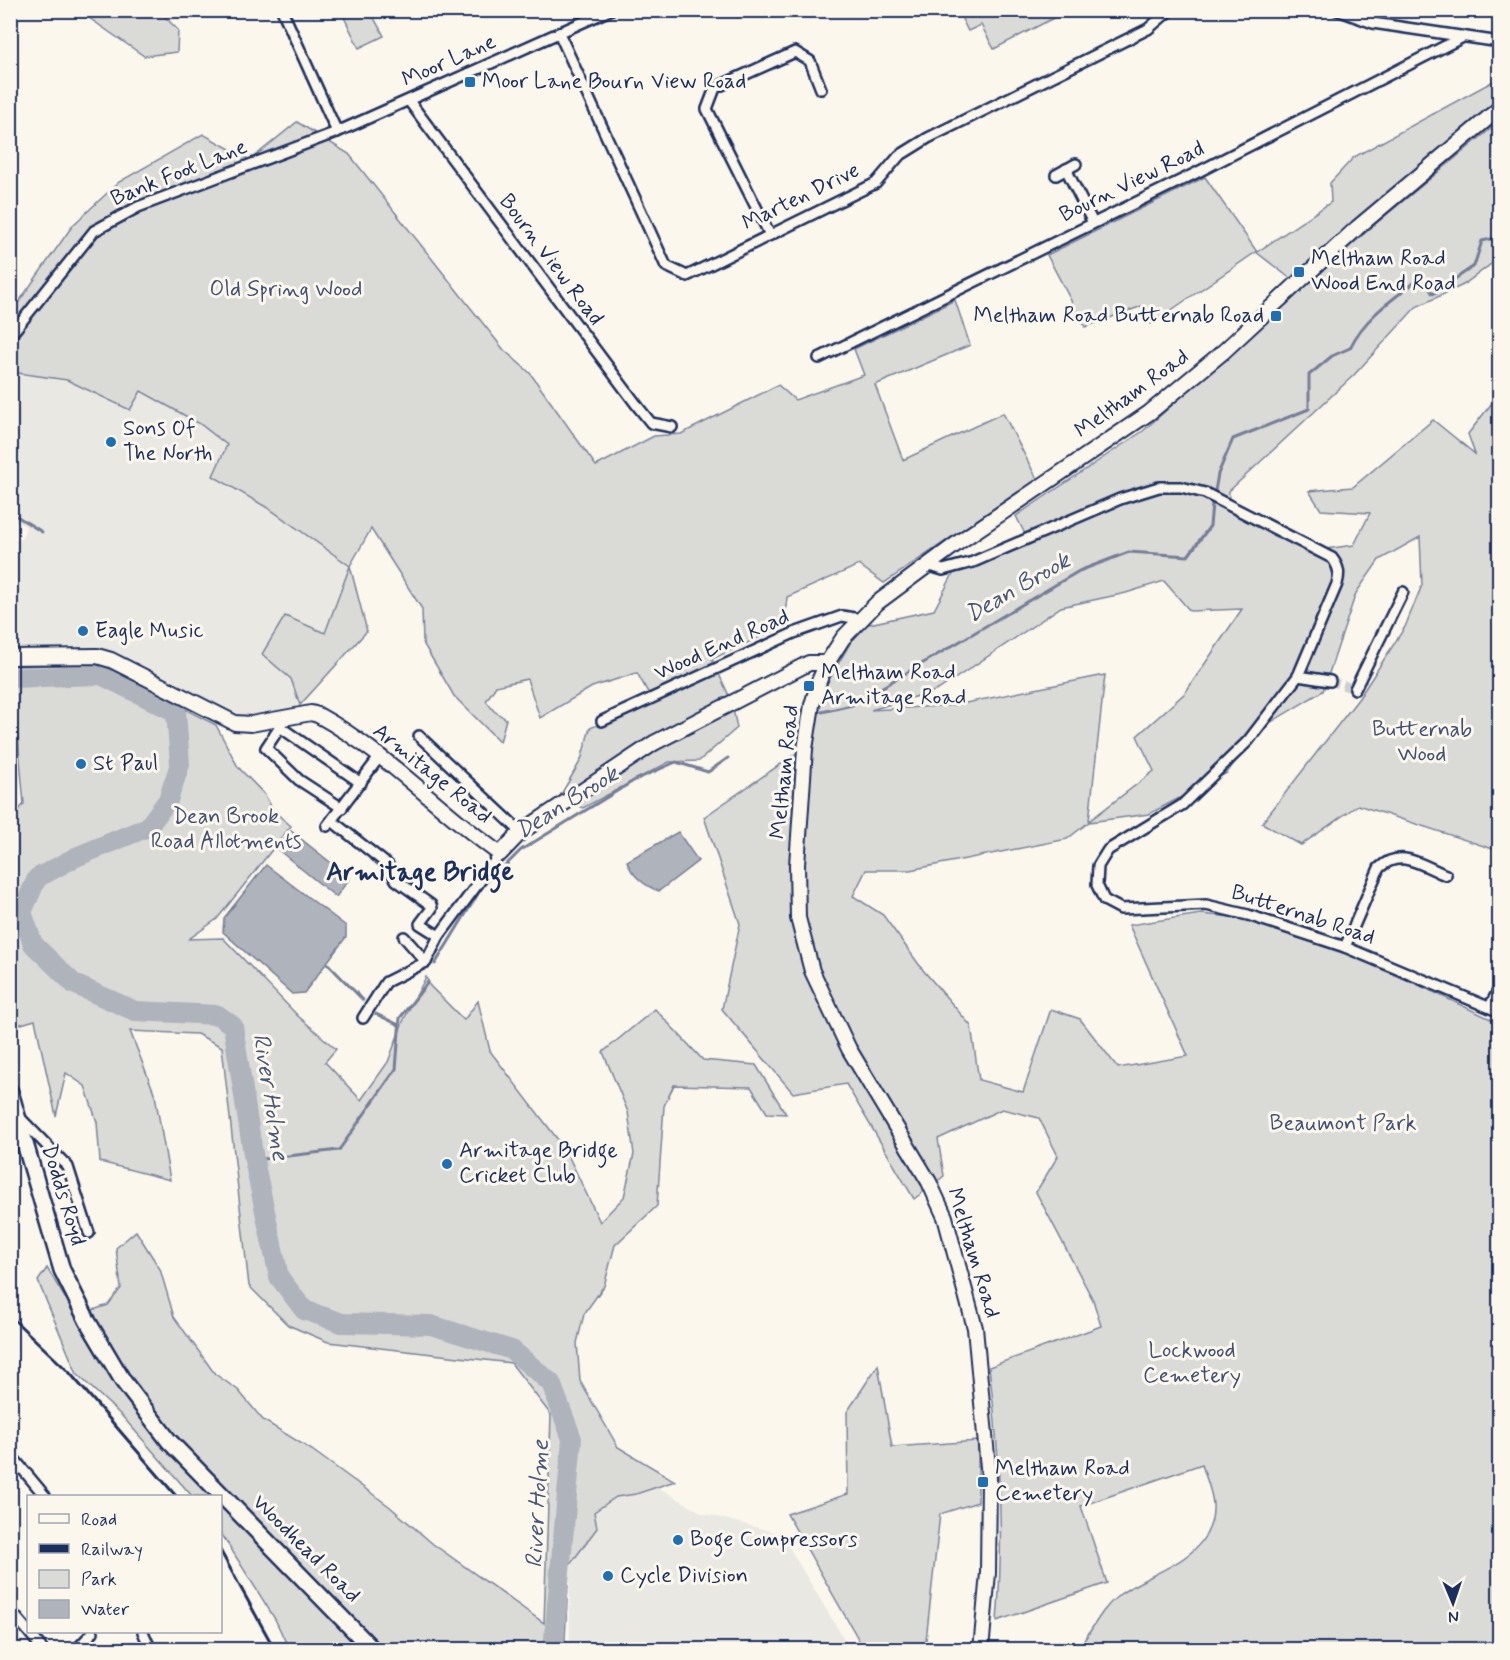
<svg xmlns="http://www.w3.org/2000/svg" width="1510" height="1660" viewBox="0 0 1510 1660" font-family="Mynerve,sans-serif">
<style>
.built{fill:#eae8e2}
.green{fill:#dadad7;stroke:#7a849a;stroke-width:1.5;fill-rule:evenodd}
.water{fill:#afb3bb;stroke:#747e96;stroke-width:1.5}
.lines{fill:none;stroke-linecap:round;stroke-linejoin:round}
.stream{stroke:#747e96;stroke-width:3}
.river{stroke:#afb3bb;stroke-width:20}
.street-tunnel{stroke:#cecfd0;stroke-width:9;stroke-dasharray:9 4.5;stroke-linecap:butt}
.street-casing{stroke:#1b2f5e;stroke-width:14}
.secondary-casing{stroke:#1b2f5e;stroke-width:18}
.primary-casing{stroke:#1b2f5e;stroke-width:20}
.street{stroke:#fbf7ec;stroke-width:9}
.secondary{stroke:#fbf7ec;stroke-width:14}
.primary{stroke:#fbf7ec;stroke-width:15}
.rail{stroke:#1b2f5e;stroke-width:3}
.poi-dot{fill:#1f6fb2;stroke:#fbf7ec;stroke-width:2}
.labels{text-anchor:middle;dominant-baseline:central;stroke-width:6;stroke-linejoin:round;paint-order:stroke}
.street-label{font-size:22px;fill:#1b2f5e;stroke:#fbf7ec}
.poi-label{font-size:22px;fill:#1b2f5e;stroke:#fbf7ec;text-anchor:start}
.park-label{font-size:22px;fill:#415176;stroke:#fbf7ec}
.water-label{font-size:24px;font-style:italic;fill:#47577a;stroke:#fbf7ec}
.quarter-label{font-size:26px;font-weight:bold;fill:#1b2f5e;stroke:#fbf7ec}
</style>
<rect width="100%" height="100%" fill="#fbf7ec"/>
<filter id="ink" filterUnits="userSpaceOnUse"><feTurbulence type="fractalNoise" baseFrequency=".0167" numOctaves="2"/><feDisplacementMap in="SourceGraphic" scale="12" xChannelSelector="R" yChannelSelector="G"/><feConvolveMatrix kernelMatrix="1 2 1 2 8 2 1 2 1" color-interpolation-filters="sRGB"/></filter>
<g filter="url(#ink)">
<!-- built -->
<g class="built">
<path d="M11 372 67 380 129 410 141 391 200 424 228 445 213 476 271 510 350 566 325 633 291 679 300 705 239 718 96 650 11 648V541L22 539 26 526 11 520Z"/>
<path d="M605 1456 702 1513 781 1534 850 1649 570 1650V1564Z"/>
</g>
<!-- green -->
<g class="green">
<path d="M79 11H159L178 30 177 52 144 56Z"/>
<path d="M341 11H370L384 36 359 48Z"/>
<path d="M958 11H1067L994 49 981 25 968 31Z"/>
<path d="M1499 78V98L1291 279 1256 252 1151 324 1142 306 1085 327 1047 255 1205 177 1257 252 1331 202 1330 183 1354 157Z"/>
<path d="M297 122 349 154 504 350 530 373 596 466 654 436 681 434 778 385 795 400 864 375 854 349 955 300 970 345 875 385 903 460 1003 413 1037 479 884 583 859 565 787 597 784 626 712 659 731 700 737 728 699 761 669 762 583 808 559 798 581 760 590 728 642 707 650 696 637 673 592 687 540 718 527 679 496 686 486 701 494 711 506 719 500 742 454 696 423 643 422 609 371 529 350 566 367 631 300 705 291 679 262 654 285 616 325 633 350 566 271 510 213 476 227 445 200 424 141 391 130 410 67 380 11 372V313L73 225 119 182 203 134 250 160Z"/>
<path d="M1499 122V258L1463 285 1416 307 1354 375 1229 491 1228 509 1274 536 1311 551 1354 545 1370 513 1321 510 1309 491 1353 487 1433 420 1475 454 1468 434 1499 394V851L1358 805 1301 845 1262 823 1359 698 1405 627 1422 585 1420 537 1379 560 1356 593 1323 691 1258 730 1227 773 1149 814 1089 822 1067 839 910 870H866L853 896 883 915 923 970 971 1026 979 1080 1023 1092 1051 1009 1080 1019 1118 1068 1188 1056 1129 925 1201 914 1241 918 1353 954 1499 1023V1649H1078C1092 1631 1100 1610 1119 1595 1152 1570 1216 1559 1213 1504 1212 1491 1205 1476 1202 1464L1081 1506 1107 1583 997 1621C1004 1536 1000 1452 989 1367L1101 1326 1093 1300 1036 1192 1058 1156 1039 1118 1002 1109 938 1139 944 1176 914 1199 846 1084 793 1093 722 1009 740 924 704 817 814 741 820 695 860 626 934 610 954 572 1030 544 1016 516 1143 431 1374 225ZM1164 581 1190 611 1242 609 1185 693 1137 736 1154 771 1089 821 1105 675 956 705 871 710 938 690 1061 607 1126 593Z"/>
<path d="M97 664 216 725 238 767 265 795 273 810 291 826 217 919 189 939 223 938 298 1016 336 1049 325 1062 361 1100 388 1062 404 1019 426 977 430 986 464 1020 478 1001 490 1051 565 1149 600 1222 624 1197 634 1154 628 1112 603 1052 655 1009 703 1060 756 1065 786 1114 767 1113 751 1087 674 1085 664 1106 657 1206 615 1245 604 1286 584 1314 577 1343 580 1381 618 1447 675 1481 636 1494 616 1497 594 1512 597 1528 569 1566 565 1639 568 1649H289L275 1619 221 1533 220 1496H192L122 1416 77 1374 38 1281 47 1268 65 1298 93 1310 108 1305 121 1288 116 1248 136 1231 160 1269 174 1317 215 1374 238 1390 263 1420 312 1450 389 1506 433 1544 544 1623 551 1415 511 1363 328 1342 288 1325 249 1286 222 1047 197 1034 130 1031 155 1095 170 1180 100 1162 97 1122 85 1086 66 1073 56 1116 35 1020 11 1027 10 820 24 804 15 704 11 703V666Z"/>
<path d="M878 1365 892 1447 978 1441V1502L940 1514 925 1649H864L787 1514 848 1494 847 1412Z"/>
</g>
<!-- water -->
<g class="water">
<path d="M291 831 350 878 336 897 277 849Z"/>
<path d="M678 832 698 861 659 891C646 887 631 875 627 861Z"/>
<path d="M266 865 346 926V937L304 993 292 994 223 932 224 918Z"/>
</g>
<g class="lines">
<!-- stream -->
<g class="stream">
<path d="M1215 491 1218 474 1233 439 1309 409V375L1332 356 1350 348C1364 317 1396 297 1422 277L1433 294 1474 266 1482 241 1500 237"/>
<path d="M10 512 42 532"/>
<path d="M822 712 852 705 1079 571 1129 552 1188 556 1210 526 1212 504"/>
<path d="M327 963 363 1000"/>
<path d="M435 964 487 879 502 869 521 850 635 780 676 762 708 772 728 758"/>
<path d="M376 1014 399 1025"/>
<path d="M254 1160 339 1150 396 1069 400 1018 428 982"/>
</g>
<!-- river -->
<path class="river" d="M10 678 101 675 176 712 180 764 168 800 148 827 76 857 37 878 22 912 33 944 74 984 135 1011 218 1015 233 1026 254 1160 279 1277 304 1310 342 1323 431 1325 512 1350 551 1383 572 1439 553 1650"/>
<!-- street-tunnel -->
<path class="street-tunnel" d="M1330 681 1355 689"/>
<defs>
<g id="street">
<path d="M282 10 337 132"/>
<path d="M1337 10 1373 23 1500 42"/>
<path d="M559 33 666 266 687 276 876 183 899 156 928 138 1148 29 1170 10"/>
<path d="M409 101 639 408 651 423 672 427"/>
<path d="M1066 169 1093 223"/>
<path d="M1056 175 1076 164"/>
<path d="M770 235 707 109 715 88 795 52 810 61 821 89"/>
<path d="M10 336 94 231 138 207 337 132 610 10"/>
<path d="M819 358 1196 173 1461 38"/>
<path d="M927 565 943 570 973 562 1120 499 1159 487H1181L1205 493 1332 558C1339 567 1340 573 1337 584L1298 676 1248 741 1182 805 1108 850 1098 866 1097 885 1104 900 1121 909 1206 905 1248 915 1345 947 1500 1012"/>
<path d="M1298 676 1330 681"/>
<path d="M1355 689 1403 592"/>
<path d="M602 721 794 633 842 616 860 619"/>
<path d="M280 723V727L361 783"/>
<path d="M280 727 266 748 299 780 342 808"/>
<path d="M419 736 521 832"/>
<path d="M332 821 388 865 396 880 431 905 432 908 420 924 439 936"/>
<path d="M327 826 381 755"/>
<path d="M404 937 426 962"/>
<path d="M1345 947 1379 868C1401 848 1421 865 1446 875"/>
<path d="M1490 1006 1500 987"/>
<path d="M363 1018 386 982 426 962 439 936 500 854"/>
<path d="M20 1118 68 1167 89 1233"/>
<path d="M10 1454 45 1496"/>
<path d="M10 1610 28 1631"/>
<path d="M29 1632 43 1650"/>
<path d="M143 1632 151 1650"/>
<path d="M76 1650 93 1632"/>
</g>
<g id="secondary">
<path d="M10 657 97 656 111 660 235 723 251 724 311 713 318 715C386 752 438 810 500 854L521 832 654 743 809 663H827"/>
<path d="M981 1650 988 1573 989 1478 975 1328 945 1217 929 1182 849 1049 812 971 798 918 797 865 805 749 812 705 819 681 827 663 843 638 877 603 959 542 1149 413 1223 352 1357 228 1500 108"/>
</g>
<path id="primary" d="M10 1092 62 1270 88 1322 123 1381 169 1441 373 1650"/>
</defs>
<!-- street casing -->
<use href="#street" class="street-casing"/>
<!-- secondary casing -->
<use href="#secondary" class="secondary-casing"/>
<!-- primary casing -->
<use href="#primary" class="primary-casing"/>
<!-- street -->
<use href="#street" class="street"/>
<!-- secondary -->
<use href="#secondary" class="secondary"/>
<!-- primary -->
<use href="#primary" class="primary"/>
<!-- rail -->
<g class="rail">
<path d="M10 1316 69 1372 176 1496"/>
<path d="M220 1550 275 1650"/>
</g>
</g>
</g>
<!-- markers -->
<g class="poi-dot">
<rect x="464" y="76" width="12" height="12" rx="3"/>
<rect x="1293" y="266" width="12" height="12" rx="3"/>
<rect x="1270" y="310" width="12" height="12" rx="3"/>
<circle cx="111" cy="442" r="6"/>
<circle cx="83" cy="631" r="6"/>
<rect x="803" y="680" width="12" height="12" rx="3"/>
<circle cx="81" cy="764" r="6"/>
<circle cx="447" cy="1164" r="6"/>
<rect x="977" y="1476" width="12" height="12" rx="3"/>
<circle cx="678" cy="1540" r="6"/>
<circle cx="608" cy="1576" r="6"/>
</g>
<g class="labels">
<!-- street labels -->
<g class="street-label">
<text transform="translate(449 61) rotate(-24)">Moor Lane</text>
<text transform="translate(179 173) rotate(-22)">Bank Foot Lane</text>
<text transform="translate(1132 182) rotate(-26)">Bourn View Road</text>
<text transform="translate(801 197) rotate(-26)">Marten Drive</text>
<text transform="translate(551 260) rotate(53)">Bourn View Road</text>
<text transform="translate(1132 394) rotate(-36)">Meltham Road</text>
<text transform="translate(722 645) rotate(-24)">Wood End Road</text>
<text transform="translate(785 772) rotate(-84)">Meltham Road</text>
<text transform="translate(432 774) rotate(39)">Armitage Road</text>
<text transform="translate(1303 915) rotate(18)">Butternab Road</text>
<text transform="translate(63 1195) rotate(73)">Dodds Royd</text>
<text transform="translate(973 1253) rotate(73)">Meltham Road</text>
<text transform="translate(306 1549) rotate(45)">Woodhead Road</text>
</g>
<!-- poi labels -->
<g class="poi-label">
<text x="482" y="82">Moor Lane Bourn View Road</text>
<text x="1311" y="259">Meltham Road<tspan x="1311" dy="25">Wood End Road</tspan></text>
<text x="1264" y="316" text-anchor="end">Meltham Road Butternab Road</text>
<text x="123" y="429">Sons Of<tspan x="123" dy="25">The North</tspan></text>
<text x="95" y="631">Eagle Music</text>
<text x="821" y="673">Meltham Road<tspan x="821" dy="25">Armitage Road</tspan></text>
<text x="93" y="764">St Paul</text>
<text x="459" y="1151">Armitage Bridge<tspan x="459" dy="25">Cricket Club</tspan></text>
<text x="995" y="1469">Meltham Road<tspan x="995" dy="25">Cemetery</tspan></text>
<text x="690" y="1540">Boge Compressors</text>
<text x="620" y="1576">Cycle Division</text>
</g>
<!-- park labels -->
<g class="park-label">
<text x="286" y="290">Old Spring Wood</text>
<text x="1422" y="730">Butternab<tspan x="1422" dy="25">Wood</tspan></text>
<text x="226" y="817">Dean Brook<tspan x="226" dy="25">Road Allotments</tspan></text>
<text x="1343" y="1124">Beaumont Park</text>
<text x="1192" y="1351">Lockwood<tspan x="1192" dy="25">Cemetery</tspan></text>
</g>
<!-- water labels -->
<g class="water-label">
<text transform="translate(1018 588) rotate(-30)">Dean Brook</text>
<text transform="translate(567 803) rotate(-32)">Dean Brook</text>
<text transform="translate(270 1097) rotate(81)">River Holme</text>
<text transform="translate(538 1504) rotate(-87)">River Holme</text>
</g>
<!-- quarter labels -->
<g class="quarter-label">
<text x="420" y="873">Armitage Bridge</text>
</g>
</g>
<!-- margin -->
<rect width="1510" height="1660" fill="none" stroke="#fbf7ec" stroke-width="36"/>
<rect x="18" y="18" width="1474" height="1624" fill="none" stroke="#1b2f5e" stroke-width="2" filter="url(#ink)"/>
<!-- legend -->
<rect x="27" y="1495" width="195" height="138" fill="#fbf7ec" stroke="#a1a7b3" stroke-width="1.5"/>
<rect x="39" y="1514" width="30" height="9" fill="#fbf7ec" stroke="#a1a7b3" stroke-width="1.5"/>
<text x="81" y="1525" font-size="18" fill="#1b2f5e">Road</text>
<rect x="39" y="1544" width="30" height="9" fill="#1b2f5e" stroke="#a1a7b3" stroke-width="1.5"/>
<text x="81" y="1555" font-size="18" fill="#1b2f5e">Railway</text>
<rect x="39" y="1570" width="30" height="18" fill="#dadad7" stroke="#a1a7b3" stroke-width="1.5"/>
<text x="81" y="1585" font-size="18" fill="#1b2f5e">Park</text>
<rect x="39" y="1600" width="30" height="18" fill="#afb3bb" stroke="#a1a7b3" stroke-width="1.5"/>
<text x="81" y="1615" font-size="18" fill="#1b2f5e">Water</text>
<!-- north arrow -->
<g transform="translate(1453 1603) rotate(178)" stroke="#fbf7ec" stroke-width="4.5" paint-order="stroke">
<path d="M0-4.5L10 22L0 15L-10 22Z" fill="#1b2f5e"/>
<text y="-9" font-size="16" font-weight="bold" text-anchor="middle" fill="#1b2f5e">N</text>
</g>
</svg>
